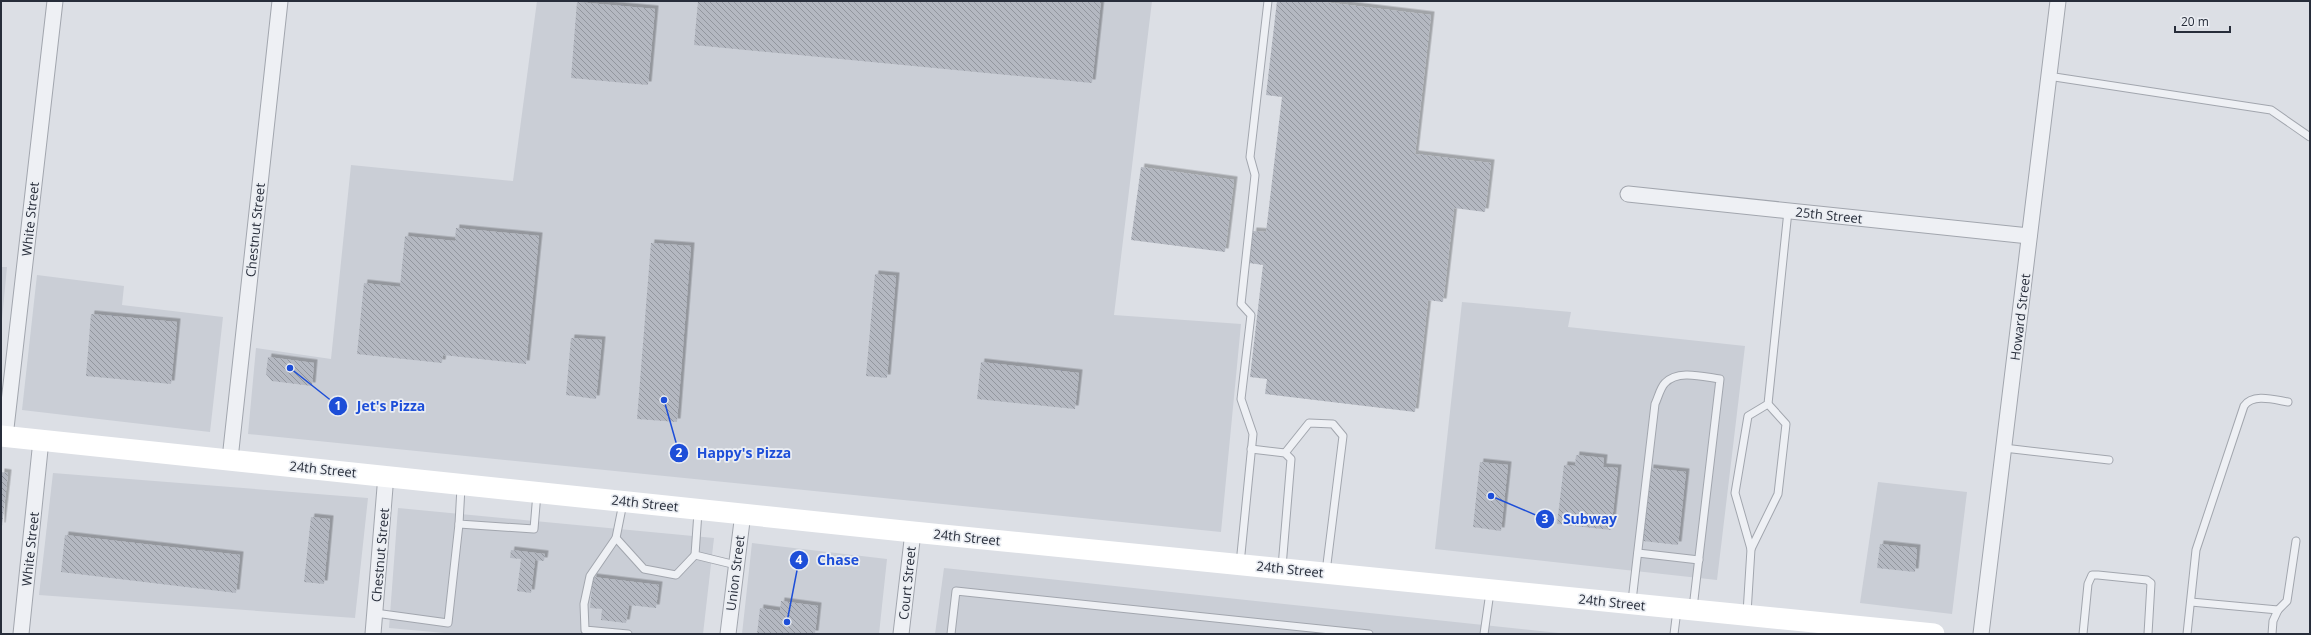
<svg xmlns="http://www.w3.org/2000/svg" width="2311" height="635" viewBox="0 0 2311 635" font-family="'Open Sans',sans-serif">
<style>
.built{fill:#caced6}
.building{fill:url(#building-back-hatch);filter:url(#shadow)}
.lines{fill:none;stroke-linecap:round;stroke-linejoin:round}
.lane-casing{stroke:#a2a6ae;stroke-width:9}
.street-casing{stroke:#a2a6ae;stroke-width:17}
.lane{stroke:#eef0f4;stroke-width:7}
.street{stroke:#eef0f4;stroke-width:15}
.secondary{stroke:#fff;stroke-width:21}
.labels{text-anchor:middle;dominant-baseline:central;stroke-width:3.5;stroke-linejoin:round;paint-order:stroke}
.street-label{font-size:13px;fill:#272d3a;stroke:#ebeef3}
.leader{fill:none;stroke:#1d4ed8;stroke-width:1.5}
.callout-dot{fill:#1d4ed8;stroke:#ebeef3;stroke-width:1.5}
.mark-label{font-size:12px;text-anchor:middle;font-weight:bold;fill:#fff}
.callout-label{font-size:14px;text-anchor:middle;font-weight:bold;fill:#1d4ed8;stroke:#ebeef3;stroke-width:3.5;stroke-linejoin:round;paint-order:stroke}
</style>
<defs>
<pattern id="building-back-hatch" width="6" height="6" patternUnits="userSpaceOnUse"><rect width="6" height="6" fill="#b4b8c1"/><path d="M-1 5l2 2M0 0l6 6M5-1l2 2" fill="none" stroke="#92969e"/></pattern>
<filter id="shadow"><feDropShadow dx="3.5" dy="-3.5" stdDeviation="0" flood-color="#0004"/></filter>
</defs>
<rect width="100%" height="100%" fill="#dcdfe5"/>
<!-- built -->
<g class="built">
<path d="M537 1H1152L1114 315 1241 324 1221 532 248 434 256 348 331 359 351 165 513 181Z"/>
<path d="M1 267H7L1 330Z"/>
<path d="M37 275 124 286 122 305 223 317 210 432 22 410Z"/>
<path d="M1462 302 1571 312 1568 327 1745 346 1717 580 1435 549Z"/>
<path d="M53 473 368 498 355 618 39 595Z"/>
<path d="M1878 482 1967 492 1952 614 1860 603Z"/>
<path d="M398 508 714 538 703 634H456L389 628Z"/>
<path d="M752 543 887 559 879 634H742Z"/>
<path d="M944 568 1568 634H935Z"/>
</g>
<!-- building -->
<g class="building">
<path d="M698 1H1101L1092 83 694 45Z"/>
<path d="M1277 1H1315L1431 15 1415 154 1491 163 1485 212 1454 208 1443 302 1428 300 1415 412 1265 394 1267 379 1250 377 1263 265 1249 263 1253 231 1266 232 1282 97 1266 95Z"/>
<path d="M577 2 655 9 648 85 571 78Z"/>
<path d="M1141 167 1234 180 1225 252 1131 240Z"/>
<path d="M456 228 539 236 526 364 443 355 442 363 357 354 364 283 400 287 405 236 455 241Z"/>
<path d="M651 243 691 246 677 422 637 419Z"/>
<path d="M875 274 896 276 887 378 866 376Z"/>
<path d="M91 314 177 322 171 384 86 376Z"/>
<path d="M571 338 602 340 596 399 566 395Z"/>
<path d="M268 357 314 363 312 386 272 381 266 374Z"/>
<path d="M981 362 1079 373 1075 409 977 399Z"/>
<path d="M1576 455 1604 458 1603 467 1618 468 1611 530 1557 524 1564 465 1575 466Z"/>
<path d="M1480 462 1508 465 1501 531 1473 527Z"/>
<path d="M1650 468 1686 472 1678 545 1643 541Z"/>
<path d="M1 472 8 473 2 526H1Z"/>
<path d="M311 517 330 519 324 584 304 582Z"/>
<path d="M65 535 240 555 236 593 61 572Z"/>
<path d="M1880 544 1917 548 1915 572 1877 568Z"/>
<path d="M511 550 545 554 544 561 535 560 531 593 517 591 521 559 510 558Z"/>
<path d="M593 577 659 585 656 608 629 605 626 623 601 620 602 609 590 608Z"/>
<path d="M781 601 818 606 815 634H757L760 608 780 611Z"/>
</g>
<g class="lines">
<defs>
<g id="lane">
<path d="M2048 76 2271 110 2310 137"/>
<path d="M2004 448 2109 460"/>
<path d="M1251 449 1285 453 1291 459 1282 567"/>
<path d="M1285 453 1309 423 1333 424 1343 436 1326 572"/>
<path d="M461 487 459 524 534 529 537 493"/>
<path d="M623 503 616 538 590 576 584 604 585 630 628 634"/>
<path d="M698 512 695 555 736 565"/>
<path d="M616 538 644 569 676 575 695 555"/>
<path d="M1751 549 1778 494 1786 424 1768 404"/>
<path d="M1638 553 1699 560"/>
<path d="M1240 564 1253 434 1241 399 1251 315 1241 304 1255 175 1250 157 1268 1"/>
<path d="M1632 601 1655 404C1658 398 1660 388 1665 383 1678 369 1704 377 1720 379L1693 608"/>
<path d="M2191 602 2278 610"/>
<path d="M375 613 448 623 459 524"/>
<path d="M1747 613 1751 549 1735 493 1748 416 1768 404 1788 211"/>
<path d="M951 634 956 591 1369 634"/>
<path d="M1484 634 1490 592"/>
<path d="M1674 634 1677 610"/>
<path d="M2083 634 2088 584 2092 575H2098L2147 580 2151 583 2148 634"/>
<path d="M2187 634 2196 550 2244 406C2253 393 2275 400 2288 402"/>
<path d="M2272 634 2273 621 2278 610 2287 601 2296 541"/>
</g>
<g id="street">
<path d="M1628 194 2029 236"/>
<path d="M5 437 55 1"/>
<path d="M230 459 280 1"/>
<path d="M21 634 41 440"/>
<path d="M373 634 386 475"/>
<path d="M728 634 743 513"/>
<path d="M901 634 913 532"/>
<path d="M1981 634 2058 1"/>
</g>
</defs>
<!-- lane casing -->
<use href="#lane" class="lane-casing"/>
<!-- street casing -->
<use href="#street" class="street-casing"/>
<!-- lane -->
<use href="#lane" class="lane"/>
<!-- street -->
<use href="#street" class="street"/>
<!-- secondary -->
<path class="secondary" d="M1 436 913 532 1934 634"/>
</g>
<g class="labels">
<!-- street labels -->
<g class="street-label">
<text transform="translate(1829 215) rotate(6)">25th Street</text>
<text transform="translate(30 219) rotate(-84)">White Street</text>
<text transform="translate(255 230) rotate(-84)">Chestnut Street</text>
<text transform="translate(2020 317) rotate(-83)">Howard Street</text>
<text transform="translate(323 469) rotate(6)">24th Street</text>
<text transform="translate(645 503) rotate(6)">24th Street</text>
<text transform="translate(967 537) rotate(6)">24th Street</text>
<text transform="translate(30 549) rotate(-84)">White Street</text>
<text transform="translate(380 555) rotate(-85)">Chestnut Street</text>
<text transform="translate(1290 569) rotate(6)">24th Street</text>
<text transform="translate(735 573) rotate(-83)">Union Street</text>
<text transform="translate(907 583) rotate(-84)">Court Street</text>
<text transform="translate(1612 602) rotate(6)">24th Street</text>
</g>
</g>
<!-- callouts -->
<path class="leader" d="M290 368L338 406M664 400L679 453M1491 496L1545 519M787 622L799 560"/>
<g class="callout-dot">
<circle cx="290" cy="368" r="4"/>
<circle cx="664" cy="400" r="4"/>
<circle cx="1491" cy="496" r="4"/>
<circle cx="787" cy="622" r="4"/>
<circle cx="338" cy="406" r="10"/>
<circle cx="679" cy="453" r="10"/>
<circle cx="1545" cy="519" r="10"/>
<circle cx="799" cy="560" r="10"/>
</g>
<g class="mark-label">
<text x="338" y="410">1</text>
<text x="679" y="457">2</text>
<text x="1545" y="523">3</text>
<text x="799" y="564">4</text>
</g>
<g class="callout-label">
<text x="391" y="411">Jet's Pizza</text>
<text x="744" y="458">Happy's Pizza</text>
<text x="1590" y="524">Subway</text>
<text x="838" y="565">Chase</text>
</g>
<!-- border -->
<rect width="2311" height="635" fill="none" stroke="#272d3a" stroke-width="4"/>
<!-- scale -->
<path d="M2175 26v6h55v-6" fill="none" stroke="#272d3a" stroke-width="2"/>
<text x="2181" y="26" font-size="12" fill="#272d3a" stroke="#ebeef3" stroke-width="3" paint-order="stroke">20 m</text>
</svg>
